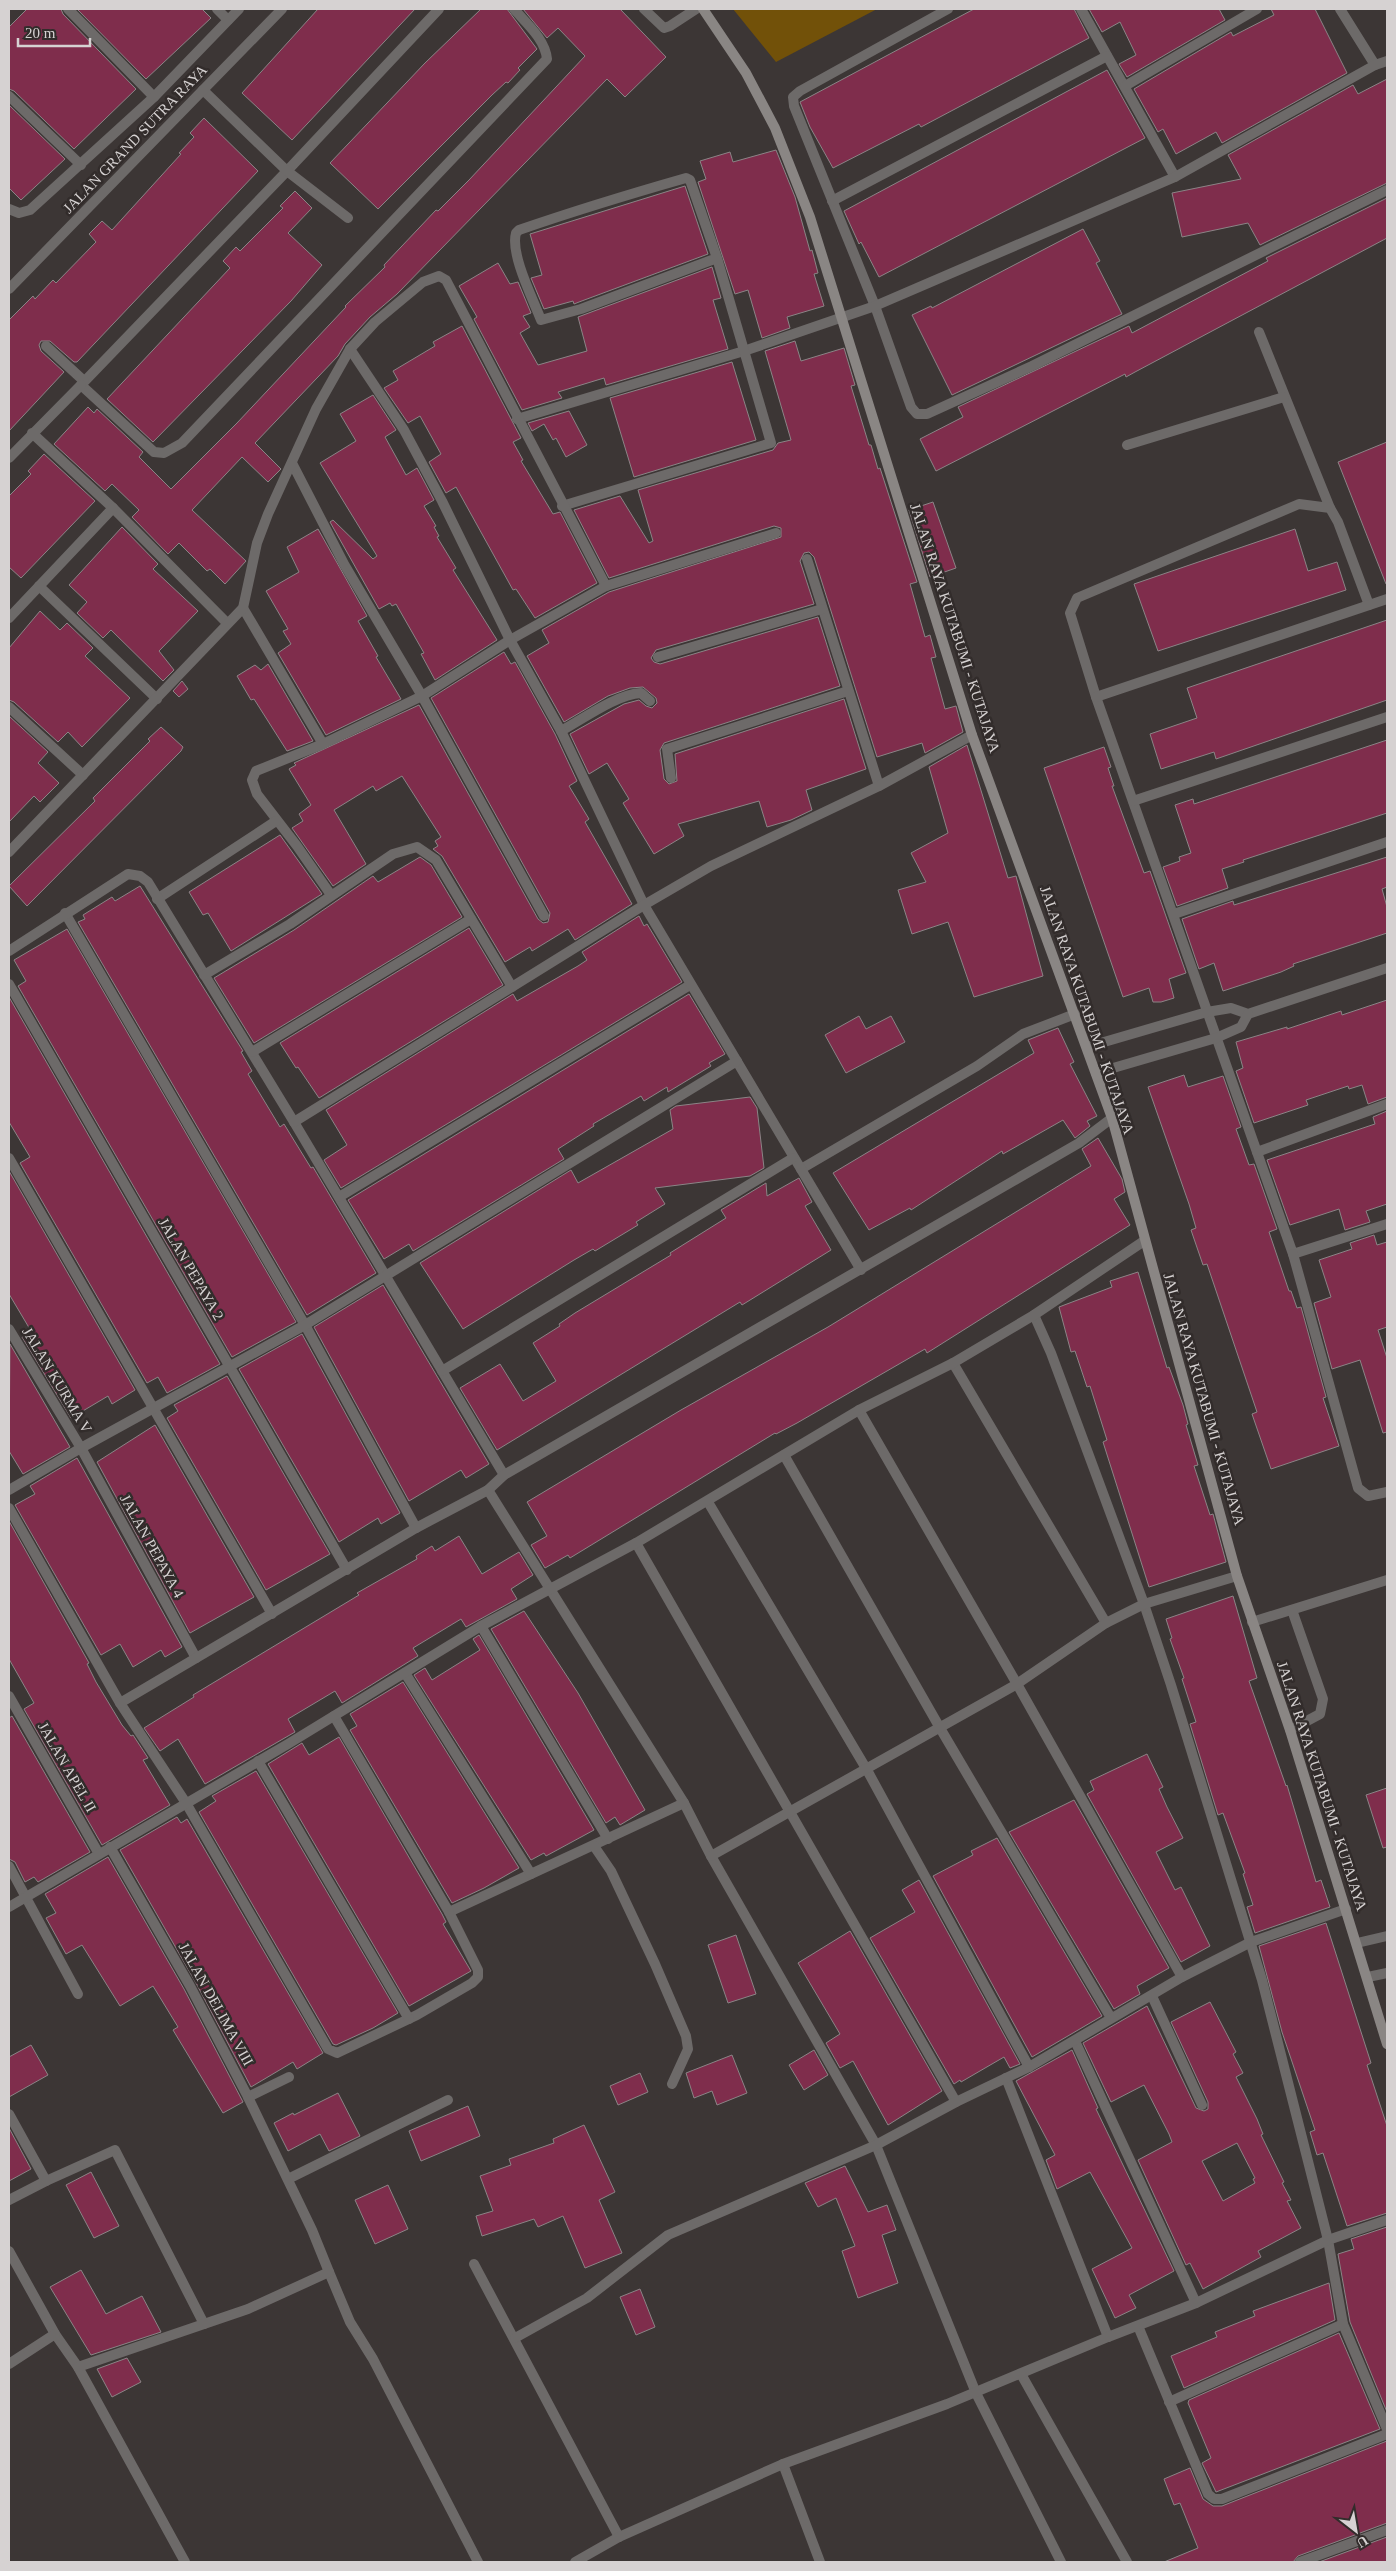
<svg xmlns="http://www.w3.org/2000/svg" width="1396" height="2571" viewBox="0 0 1396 2571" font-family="'Times New Roman',serif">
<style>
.green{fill:#725109}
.building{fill:#7f2d4c;stroke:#8b8486;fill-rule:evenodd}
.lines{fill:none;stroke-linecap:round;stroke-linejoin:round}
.street{stroke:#6d6a69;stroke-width:10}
.secondary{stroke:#8a8684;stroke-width:10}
.labels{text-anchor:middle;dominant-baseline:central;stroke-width:5;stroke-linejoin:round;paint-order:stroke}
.street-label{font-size:15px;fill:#d6d2d2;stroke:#322c2b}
</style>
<rect width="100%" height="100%" fill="#3c3635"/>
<!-- green -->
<path class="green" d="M733 9H877L776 62Z"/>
<!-- building -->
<g class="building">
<path d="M27 9H61L63 14 136 89 74 149 14 91 9 89V27Z"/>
<path d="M77 9H202L211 18 146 79Z"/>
<path d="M318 9H415L292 140 242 93Z"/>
<path d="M481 9H507L537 49 518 68 520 70 508 83 506 82 492 95 378 209 330 163 425 63Z"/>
<path d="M523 9H620L666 57 625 97 607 79 397 294 370 317 345 344 338 356 255 443 281 469 268 482 242 457 192 510 246 561 225 584 210 569 207 571 179 543 168 554 132 517 139 510 112 484 105 491 54 444 88 407 94 413 97 409 143 452 139 457 171 489 237 423 346 307 345 306 385 267 384 265 436 210 438 211 469 180 585 56 558 28 547 38Z"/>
<path d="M974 9H1074L1089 38 921 127 919 124 833 168 810 127 800 102Z"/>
<path d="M1089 9H1219L1225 20 1127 77 1119 64 1136 55 1120 22 1102 32Z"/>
<path d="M1271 9H1315L1347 73 1222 143 1216 132 1176 154 1163 129 1158 132 1134 89 1231 32 1233 36 1274 15Z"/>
<path d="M1107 70 1145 138 879 277 861 242 859 244 844 211Z"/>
<path d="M1387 79V183L1260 245 1248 223 1182 237 1172 193 1241 179 1228 155 1353 85 1358 94Z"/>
<path d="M9 105 65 159 21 200 9 188Z"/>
<path d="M204 118 258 171 77 362H74L50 341H41L39 345 41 351 64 372 9 431V320L33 296 35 299 53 280 56 283 96 242 89 234 102 221 112 230 181 154 179 153 194 137 190 133Z"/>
<path d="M776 150 795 197 810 251 812 250 818 273 814 274 824 306 787 317 790 328 762 338 748 290 735 294 698 182 706 179 700 161 730 152 733 162Z"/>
<path d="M685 186 708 254 579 302 574 304 573 301 544 309 531 278 542 275 530 234Z"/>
<path d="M295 191 312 208 288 233 322 265 291 301 153 442 107 399 230 268 223 261 236 247 240 251 283 208 280 206Z"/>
<path d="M1387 198V238L1135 372 1126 377 1125 374 936 471 920 439 963 417 958 407 1129 326 1132 333 1268 261 1266 258Z"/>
<path d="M1083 229 1100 261 1096 263 1122 314 952 395 912 315 931 306 932 308Z"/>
<path d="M498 263 510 284 518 282 531 313 523 316 530 327 520 333 538 365 587 351 578 317 712 267 721 298 713 300 728 349 606 385 604 378 558 392 562 398 522 410 474 319 477 317 459 286Z"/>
<path d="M462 326 521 438 513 442 523 460 521 461 553 514 560 512 597 583 535 618 516 589 513 590 456 487 446 493 429 462 441 454 420 416 408 423 384 388 398 380 393 371 435 346 433 342Z"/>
<path d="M795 341 801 361 844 348 855 385 851 386 869 445H871L878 469 880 468 917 582 910 584 925 637 930 635 936 657 931 658 945 709 956 706 963 732 925 753 922 743 877 757 814 557 809 552 804 553 800 561 814 604 656 650 651 658 654 662 660 664 818 617 840 686 664 743 660 750 664 779 669 784 677 781 675 754 844 699 866 769 806 790 812 810 791 820 767 827 759 801 678 824 684 836 654 854 623 803 629 799 607 763 589 774 570 734 624 704 639 700 646 706 652 708 657 703 656 698 643 687 630 688 608 696 564 722 527 656 549 643 542 630 609 592 781 537V528L774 526 609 578 574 510 620 496 649 543 653 541 638 490 773 450 778 443 791 440 765 351Z"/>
<path d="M732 362 756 440 634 477 610 398Z"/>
<path d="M373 395 396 430 385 437 406 475 417 468 434 500 424 506 436 526 434 527 439 536 437 537 456 568 453 570 497 640 435 680 421 654 424 653 396 604 392 606 390 603 379 609 330 522 333 520 373 559 377 556 320 463 356 441 340 414Z"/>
<path d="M569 411 587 445 566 457 556 438 553 440 544 424 532 431 528 423Z"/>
<path d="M1387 442V583L1386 584 1338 462Z"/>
<path d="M44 454 95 501 21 578 9 567V496L31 474 28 471Z"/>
<path d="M933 502 956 568 930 577 909 510Z"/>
<path d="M122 527 158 564 153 569 198 611 159 651 174 670 163 681 111 630 103 638 77 613 87 602 69 585Z"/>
<path d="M318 529 367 616 358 621 378 656 376 657 401 699 326 735 278 653 291 644 283 631 288 629 266 591 299 572 287 547Z"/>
<path d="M1295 529 1308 571 1337 562 1346 590 1158 651 1134 584Z"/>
<path d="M40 611 60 630 67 623 93 648 85 656 130 698 82 747 68 732 58 742 14 702 9 700V648Z"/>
<path d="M1387 620V700L1216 759 1214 752 1161 769 1150 734 1197 718 1187 688Z"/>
<path d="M504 652 511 664 515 662 555 734 577 781 569 786 589 819 585 822 632 904 575 940 568 929 532 951 530 947 505 962 442 856 433 849 438 846 435 841 441 837 402 776 376 791 373 786 334 810 366 864 333 886 292 828 303 821 299 814 311 805 289 769 296 765 294 763 419 705 538 919 543 923 548 922 550 913 431 698Z"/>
<path d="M268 664 313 741 287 751 254 699 251 700 237 676 255 665 261 670Z"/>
<path d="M182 681 188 689 179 697 173 691Z"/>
<path d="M9 716 48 752 38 763 59 783 40 802 34 796 9 822Z"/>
<path d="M161 727 183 747 181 751 27 906 9 886 95 801 93 798 150 741 148 739Z"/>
<path d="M1387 740V813L1243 860 1244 862 1222 869 1228 888 1177 906 1163 867 1180 861 1179 857 1191 853 1175 805 1193 799 1194 804Z"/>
<path d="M967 745 1008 878 1016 876 1043 976 974 997 948 922 912 934 898 890 926 882 911 853 948 833 929 767Z"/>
<path d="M1104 747 1111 767 1108 768 1114 786H1112L1144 873 1150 871 1186 973 1169 979 1174 998 1161 1002H1153L1149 988 1123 997 1044 768Z"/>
<path d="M280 835 322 894 231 951 208 913 203 915 189 892Z"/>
<path d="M420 857 431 865 462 917 254 1043 214 978 294 930 373 876 378 882Z"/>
<path d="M1387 857V887L1382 889 1387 907V933L1293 964 1294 966 1281 972 1223 991 1214 963 1199 969 1182 919 1233 901 1234 905Z"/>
<path d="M140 886 243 1051 241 1052 252 1071 248 1074 280 1127 284 1124 311 1168 313 1167 376 1273 307 1315 78 922 85 919 83 915 112 897 115 901Z"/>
<path d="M639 916 644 926 647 924 682 982 341 1188 324 1160 347 1145 326 1110 513 994 517 1001 578 966 587 960 582 952Z"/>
<path d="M469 928 503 985 319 1098 298 1067 296 1068 280 1043Z"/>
<path d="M67 929 296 1322 232 1357 18 986 26 981 14 960Z"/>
<path d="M689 994 725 1054 709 1063 711 1066 668 1092 667 1087 644 1101 641 1096 593 1124 594 1126 558 1149 564 1159 413 1251 409 1244 384 1259 348 1200Z"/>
<path d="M9 997 220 1364 167 1393 158 1377 147 1383 20 1163 30 1157 9 1122Z"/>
<path d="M1387 1000V1097L1368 1104 1362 1085 1349 1089 1348 1086 1306 1100 1308 1105 1254 1123 1236 1071 1243 1068 1236 1042 1287 1027V1029L1341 1011 1342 1015Z"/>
<path d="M859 1016 866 1029 891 1016 905 1042 846 1073 825 1035Z"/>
<path d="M1058 1028 1074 1062 1070 1064 1097 1116 1087 1121 1090 1126 1075 1138 1063 1120 1003 1154 1002 1151 911 1210 910 1208 869 1230 833 1173 1034 1053 1028 1040Z"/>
<path d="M1184 1075 1188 1087 1223 1076 1241 1127 1236 1129 1249 1165 1254 1164 1277 1229 1269 1232 1289 1291H1291L1297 1308 1301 1307 1326 1397 1323 1398 1339 1446 1271 1469 1252 1414 1257 1412 1207 1264 1203 1265 1191 1230 1196 1228 1189 1204 1148 1087Z"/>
<path d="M750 1097 757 1108 764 1168 750 1176 655 1188 665 1204 636 1222 638 1225 595 1251 593 1249 574 1260 463 1329 420 1263 571 1170 578 1183 673 1129 670 1110 676 1106Z"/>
<path d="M1387 1111V1204L1366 1211 1370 1222 1345 1230 1339 1209 1290 1225 1267 1160 1375 1124 1373 1117Z"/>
<path d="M1098 1138 1122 1179 1125 1192 1114 1199 1130 1225 927 1353 925 1349 797 1423 776 1434 775 1433 570 1558 568 1555 545 1568 531 1545 547 1536 527 1502 681 1410 828 1327 1091 1166 1082 1149Z"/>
<path d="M9 1171 135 1390 112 1404 108 1396 71 1418 22 1337 31 1331 9 1294Z"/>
<path d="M799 1178 812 1202 805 1206 831 1250 742 1305 740 1302 497 1450 460 1388 500 1364 523 1401 556 1381 533 1343 560 1326 559 1324 575 1313 671 1255 670 1253 726 1218 721 1210 766 1183 767 1196Z"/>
<path d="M1374 1235 1377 1245 1387 1242V1327L1378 1330 1387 1358V1432L1383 1433 1360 1360 1332 1369 1314 1303 1331 1297 1319 1260 1352 1249 1350 1243Z"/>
<path d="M1138 1272 1167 1368 1169 1367 1183 1405 1188 1424 1186 1425 1198 1465 1194 1466 1210 1515 1213 1514 1226 1562 1149 1587 1103 1442 1107 1440 1090 1386 1087 1387 1075 1351 1071 1352 1059 1307 1112 1287 1110 1281Z"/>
<path d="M383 1285 489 1464 466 1478 461 1470 409 1501 314 1327Z"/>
<path d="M302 1334 400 1513 381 1524 378 1518 339 1542 239 1369Z"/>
<path d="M10 1344 70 1447 23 1474 9 1451Z"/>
<path d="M227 1376 330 1554 266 1590 167 1418 178 1411 174 1405Z"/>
<path d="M155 1425 254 1597 190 1633 97 1462Z"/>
<path d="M77 1458 182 1647 165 1657 161 1650 133 1667 120 1644 101 1655 15 1505 35 1494 30 1486Z"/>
<path d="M9 1521 89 1663 87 1664 96 1682 122 1725 131 1736 133 1735 148 1758 143 1760 170 1805 102 1845 24 1709 34 1703 9 1659Z"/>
<path d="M459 1536 482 1574 519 1552 533 1575 511 1589 517 1599 466 1627 461 1619 413 1648 418 1656 342 1703 335 1691 288 1719 295 1732 205 1784 178 1739 160 1751 144 1728 194 1697 193 1695 359 1595 357 1593 417 1559 416 1556 432 1546 435 1551Z"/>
<path d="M1233 1596 1257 1678 1249 1681 1286 1786 1287 1785 1316 1882 1321 1880 1330 1907 1255 1933 1247 1907 1253 1905 1243 1874 1245 1873 1223 1813 1218 1815 1190 1724 1196 1722 1182 1679 1184 1678 1170 1639 1172 1638 1166 1619Z"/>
<path d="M524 1611 578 1693 645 1810 620 1825 615 1817 606 1823 491 1629Z"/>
<path d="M479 1635 594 1830 546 1856 544 1853 531 1860 414 1675 425 1668 432 1680 480 1650 473 1639Z"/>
<path d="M403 1682 519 1868 484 1888 452 1903 350 1730 357 1726 350 1714Z"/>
<path d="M12 1716 90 1852 38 1882 34 1877 25 1882 15 1862 9 1859V1718Z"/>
<path d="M339 1737 442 1914 446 1922 443 1924 471 1971 409 2006 268 1764 302 1743 309 1755Z"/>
<path d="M1147 1754 1163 1787 1159 1789 1167 1807 1183 1838 1156 1852 1175 1890 1181 1887 1210 1946 1181 1962 1087 1794 1094 1790 1090 1781Z"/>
<path d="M256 1771 398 2013 373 2028 336 2045 333 2044 199 1812 216 1801 212 1796Z"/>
<path d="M1387 1788V1847L1383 1848 1366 1795Z"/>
<path d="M1074 1800 1169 1968 1137 1986 1140 1994 1114 2009 1009 1832Z"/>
<path d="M177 1817 181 1823 187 1819 323 2053 297 2069 293 2062 251 2087 196 1983 120 1850Z"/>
<path d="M997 1838 1102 2016 1032 2057 933 1876 973 1855 971 1851Z"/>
<path d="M108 1857 184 1989 243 2102 223 2113 173 2030 178 2027 153 1986 120 2006 82 1945 66 1954 46 1918 56 1913 45 1894Z"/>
<path d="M919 1880 1020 2064 1010 2068 1004 2057 961 2082 960 2080 954 2084 870 1938 915 1912 902 1890Z"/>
<path d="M1326 1923 1371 2063 1367 2065 1387 2126V2213L1347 2226 1323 2153 1317 2155 1310 2132 1315 2130 1282 2032 1259 1946Z"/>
<path d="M850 1931 942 2091 888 2125 853 2061 840 2068 826 2043 840 2034 798 1963Z"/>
<path d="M736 1935 756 1994 728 2003 708 1945Z"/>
<path d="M1210 2002 1236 2052 1233 2054 1243 2073 1236 2077 1257 2119 1263 2134 1261 2135 1284 2182 1282 2183 1291 2200 1287 2201 1301 2228 1258 2251 1261 2257 1203 2289 1190 2263 1186 2265 1138 2160 1172 2142 1169 2134 1144 2085 1111 2102 1083 2043 1147 2006 1196 2108 1204 2111 1208 2109V2102L1171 2022ZM1237 2143 1255 2178 1253 2179 1255 2183 1223 2201 1202 2161Z"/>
<path d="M31 2045 48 2075 9 2097V2057Z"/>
<path d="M814 2050 828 2075 804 2090 789 2065Z"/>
<path d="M1072 2050 1098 2108 1096 2109 1174 2271 1129 2295 1136 2308 1115 2318 1092 2269 1132 2248 1090 2172 1057 2189 1046 2160 1055 2155 1016 2081Z"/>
<path d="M732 2055 747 2093 717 2105 712 2091 694 2098 686 2073Z"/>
<path d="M640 2073 648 2092 618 2105 610 2086Z"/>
<path d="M338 2093 360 2136 329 2151 320 2134 288 2151 274 2123 293 2113 294 2115Z"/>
<path d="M468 2106 480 2136 421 2161 409 2131Z"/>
<path d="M584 2125 615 2192 599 2200 622 2253 585 2268 563 2216 538 2227 534 2219 482 2236 476 2216 493 2211 480 2176 511 2165 509 2159 554 2143 553 2139Z"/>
<path d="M9 2128 31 2169 9 2181Z"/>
<path d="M845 2166 868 2212 887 2205 896 2230 882 2235 898 2283 858 2298 842 2251 855 2246 836 2198 818 2207 805 2183Z"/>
<path d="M91 2172 119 2226 94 2238 66 2185Z"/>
<path d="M388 2185 408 2229 375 2244 355 2200Z"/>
<path d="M1387 2227V2412L1350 2322 1338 2254 1354 2249 1351 2239Z"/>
<path d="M81 2270 106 2314 142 2296 161 2332 91 2355 50 2287Z"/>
<path d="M1329 2283 1335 2320 1184 2388 1171 2356 1217 2337 1215 2332 1255 2316 1253 2311Z"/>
<path d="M640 2289 655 2327 636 2335 620 2297Z"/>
<path d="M1339 2333 1380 2429 1216 2492 1202 2463 1211 2458 1188 2403 1189 2400Z"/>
<path d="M127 2358 141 2382 112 2397 97 2369Z"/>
<path d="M1387 2441V2523L1298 2556 1293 2562H1164L1198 2548 1180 2503 1174 2505 1164 2479 1190 2468 1203 2499 1213 2506H1222Z"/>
<path d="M1387 2537V2562H1319Z"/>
</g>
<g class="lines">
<!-- street -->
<g class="street">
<path d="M68 9 154 97"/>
<path d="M217 9 228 20"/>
<path d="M439 9 287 171 81 385 154 452 164 453 182 443 547 59C545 39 527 24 514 9"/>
<path d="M644 9 664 28 670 26 696 9"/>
<path d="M948 9 800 91 793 97 794 106 875 306 911 407 917 414H927L1032 366 1387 190"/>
<path d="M1081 9 1175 177"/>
<path d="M1340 9 1375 65"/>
<path d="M1125 86 1257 9"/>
<path d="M203 90 287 171 348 218"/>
<path d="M9 96 81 165"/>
<path d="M832 201 1107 56"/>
<path d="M9 209 19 213 30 210 154 97 239 9"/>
<path d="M9 289 282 9"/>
<path d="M1259 332 1330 508"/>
<path d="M46 346 84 381"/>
<path d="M517 419 744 351 875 306 1175 177 1375 65 1387 61"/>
<path d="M32 433 113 508 227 623"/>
<path d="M1127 445 1284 397"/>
<path d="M9 458 81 385"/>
<path d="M292 463 344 564 422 696 544 916"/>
<path d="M562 506 771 443 717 258 690 180 686 178C630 194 574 211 519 230L516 233C510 254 533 299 541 320L581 309 717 258"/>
<path d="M807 559 879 786"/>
<path d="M39 586 157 699"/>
<path d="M1369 605 1338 522 1330 508 1299 504 1077 598 1070 613 1096 697 1293 1254 1387 1224"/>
<path d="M243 608 323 744"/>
<path d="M9 618 113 508"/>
<path d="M658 657 822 609"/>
<path d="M1096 697 1387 599"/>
<path d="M9 707 83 775"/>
<path d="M561 731C583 719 617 694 641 693L650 701"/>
<path d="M671 778 667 749 848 691"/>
<path d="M1133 801 1387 717"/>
<path d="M9 852 243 608 257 543 268 514 316 409 350 349 375 322 423 282 439 276 446 280 606 586"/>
<path d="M331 895 297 846 257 794 252 780 256 771 323 744 422 696 510 640 606 586 776 533"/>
<path d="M157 899 276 821"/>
<path d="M65 913 305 1325 416 1528"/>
<path d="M1174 914 1387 842"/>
<path d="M9 951 128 874 140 876 148 882 294 1122 504 1475"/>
<path d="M204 975 290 924 393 854 417 847 436 860 512 987"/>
<path d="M9 984 347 1570"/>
<path d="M1087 1047 1207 1012 1231 1008 1248 1014 1387 968"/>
<path d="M252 1052 471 919"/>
<path d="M1096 1073 1216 1038 1241 1027 1248 1014"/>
<path d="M294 1122 644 905 561 731 510 640 442 501 404 430 350 349"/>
<path d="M1257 1152 1387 1104"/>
<path d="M9 1158 272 1614"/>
<path d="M801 1169 977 1066 1023 1034 1075 1014"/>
<path d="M339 1197 690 985"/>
<path d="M1293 1254 1358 1488 1368 1496 1387 1492"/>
<path d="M861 1270 644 905 711 866 879 786 972 735"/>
<path d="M1034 1315 1051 1353 1144 1604 1171 1685 1262 1980 1328 2240 1343 2324 1387 2429"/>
<path d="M9 1329 81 1448 196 1658"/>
<path d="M953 1363 1106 1623"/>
<path d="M442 1371 793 1158"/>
<path d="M859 1410 1017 1684 1182 1977"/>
<path d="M784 1455 940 1728 1111 2018"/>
<path d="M9 1490 81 1448 305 1325 737 1061"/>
<path d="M488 1490 684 1803 711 1856 876 2145 976 2393 1061 2562"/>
<path d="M708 1502 867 1770 1029 2067"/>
<path d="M9 1508 120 1703 186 1803 328 2049 337 2053 417 2015 472 1983 478 1977V1970L449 1912 684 1803"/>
<path d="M636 1543 956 2102"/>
<path d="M1252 1622 1387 1580"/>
<path d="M481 1626 608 1839"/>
<path d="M405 1673 531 1874"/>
<path d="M9 1696 99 1854"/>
<path d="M120 1703 416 1528 488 1490 504 1475 1079 1143 1112 1118"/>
<path d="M334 1716 449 1912"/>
<path d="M1290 1730 1320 1714 1323 1699 1292 1610"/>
<path d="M258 1761 409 2019"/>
<path d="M594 1846 611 1871 655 1964 686 2036 688 2049 672 2084"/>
<path d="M711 1856 1017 1684 1106 1623 1144 1604 1237 1576"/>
<path d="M9 1866 78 1994"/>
<path d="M9 1907 288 1744 481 1626 636 1543 859 1410 953 1363 1034 1315 1144 1241"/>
<path d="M1357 1943 1387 1936"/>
<path d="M1368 1977 1387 1973"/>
<path d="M1152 1996 1202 2105"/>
<path d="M1075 2041 1196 2303"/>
<path d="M1006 2078 1108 2337"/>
<path d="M248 2097 289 2077"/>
<path d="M9 2114 46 2181 9 2200"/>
<path d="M288 2179 448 2100"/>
<path d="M46 2181 115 2150 204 2324"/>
<path d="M9 2251 55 2334 78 2367 185 2562"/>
<path d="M474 2264 619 2537"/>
<path d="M329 2272 350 2322 373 2359 478 2562"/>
<path d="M1138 2326 1208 2494 1214 2499H1222L1387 2434"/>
<path d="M515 2338 587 2298 668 2235 876 2145 956 2102 1029 2067 1182 1977 1251 1942 1346 1909"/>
<path d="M9 2364 55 2334"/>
<path d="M78 2367 248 2309 329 2272 312 2230 248 2097 190 1986 110 1847"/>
<path d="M1021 2374 1127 2562"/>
<path d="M1169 2402 1343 2324"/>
<path d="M783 2464 820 2562"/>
<path d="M575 2562 619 2537 783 2464 947 2404 1108 2337 1196 2303 1328 2240 1387 2220"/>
<path d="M1300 2562 1387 2530"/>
</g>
<!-- secondary -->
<path class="secondary" d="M703 9 746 73 775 128 810 217 972 735 1112 1118 1237 1576 1290 1730 1387 2044"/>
</g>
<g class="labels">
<!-- street labels -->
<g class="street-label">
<text transform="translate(135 139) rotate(-46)">JALAN GRAND SUTRA RAYA</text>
<text transform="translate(955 628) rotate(72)">JALAN RAYA KUTABUMI - KUTAJAYA</text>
<text transform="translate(1087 1010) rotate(71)">JALAN RAYA KUTABUMI - KUTAJAYA</text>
<text transform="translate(191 1269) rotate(60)">JALAN PEPAYA 2</text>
<text transform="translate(57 1380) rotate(59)">JALAN KURMA V</text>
<text transform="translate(1204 1399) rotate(74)">JALAN RAYA KUTABUMI - KUTAJAYA</text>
<text transform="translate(152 1546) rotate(61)">JALAN PEPAYA 4</text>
<text transform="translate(67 1767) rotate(60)">JALAN APEL II</text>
<text transform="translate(1322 1786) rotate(72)">JALAN RAYA KUTABUMI - KUTAJAYA</text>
<text transform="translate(216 2004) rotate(61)">JALAN DELIMA VIII</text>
</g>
</g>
<!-- border -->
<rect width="1396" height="2571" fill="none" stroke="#d6d2d2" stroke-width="20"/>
<!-- north arrow -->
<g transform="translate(1356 2531) rotate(149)" stroke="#322c2b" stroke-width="4" paint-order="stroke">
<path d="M0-4L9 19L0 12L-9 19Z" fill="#d6d2d2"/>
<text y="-8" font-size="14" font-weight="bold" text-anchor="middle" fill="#d6d2d2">U</text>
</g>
<!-- scale -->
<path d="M18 38v8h72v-8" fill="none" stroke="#d6d2d2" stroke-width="2.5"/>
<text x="25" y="38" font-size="15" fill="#d6d2d2" stroke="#322c2b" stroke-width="4" paint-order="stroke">20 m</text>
</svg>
